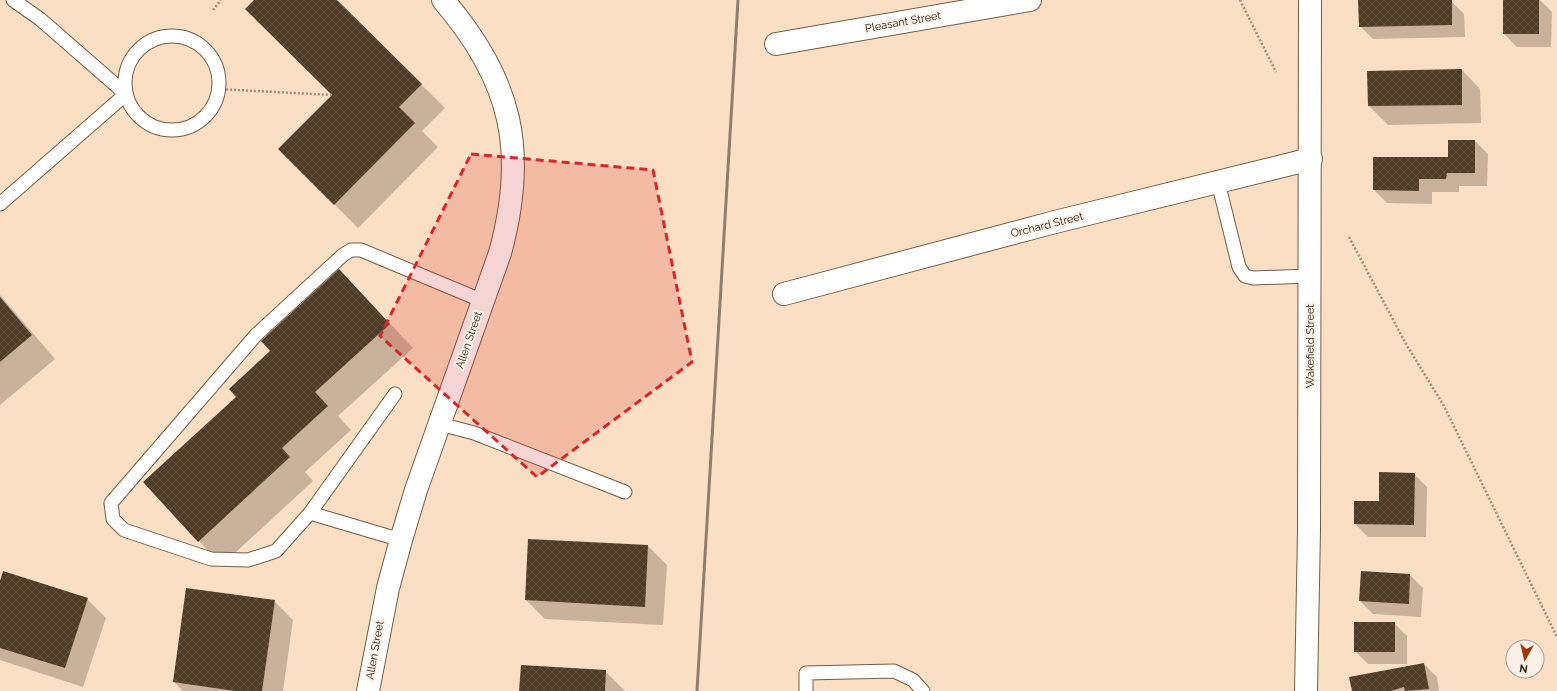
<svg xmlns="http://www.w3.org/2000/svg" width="1557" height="691" viewBox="0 0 1557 691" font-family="Raleway,sans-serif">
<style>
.shadow{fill:#0003}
.building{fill:url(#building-cross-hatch)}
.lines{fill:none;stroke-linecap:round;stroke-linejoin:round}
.lane-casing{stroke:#745d44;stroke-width:15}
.street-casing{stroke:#745d44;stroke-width:24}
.primary-casing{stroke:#745d44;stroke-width:24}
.path{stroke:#a38e7b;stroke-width:2.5;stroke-dasharray:2 2;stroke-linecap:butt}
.lane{stroke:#fff;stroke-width:13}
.street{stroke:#fff;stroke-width:22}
.primary{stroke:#fff;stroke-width:22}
.rail{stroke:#907d6b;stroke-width:3}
.marked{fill:#d62828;fill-opacity:0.2;stroke:#d62828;stroke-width:3;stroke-dasharray:8 5;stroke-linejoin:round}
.labels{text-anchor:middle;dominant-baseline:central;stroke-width:4;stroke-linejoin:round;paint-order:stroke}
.street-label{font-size:11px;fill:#2f251b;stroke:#fbf0e5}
</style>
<defs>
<pattern id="building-cross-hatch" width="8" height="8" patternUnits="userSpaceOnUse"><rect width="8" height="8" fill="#4f3c28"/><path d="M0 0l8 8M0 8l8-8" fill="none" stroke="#60503e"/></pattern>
</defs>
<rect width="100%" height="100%" fill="#fbdfc4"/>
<!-- shadow -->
<g class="shadow">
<path d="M256 0H336L445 108 422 131 438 147 358 228 303 173 333 95Z"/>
<path d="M1359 0 1451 1 1464 14 1465 37 1373 39 1360 26Z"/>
<path d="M1504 0H1540L1552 12 1551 47H1517L1504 34Z"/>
<path d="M1462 70 1480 89 1481 123 1388 125 1369 106Z"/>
<path d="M1475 141 1488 154 1487 186H1459V192H1432V204L1387 203 1374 190 1449 158Z"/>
<path d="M339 270 413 348 338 416 351 430 305 472 313 481 222 565 199 541 238 397 272 351Z"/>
<path d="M0 295 55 359 0 405Z"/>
<path d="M1414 474 1427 487 1426 537H1368L1355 524Z"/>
<path d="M529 540 648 546 667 565 663 625 545 619 526 600Z"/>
<path d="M1410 575 1423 588 1421 617 1373 614 1360 601Z"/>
<path d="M0 584 87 599 106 618 83 687 0 660Z"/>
<path d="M274 601 293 620 283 691H183L174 682Z"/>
<path d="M1394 623 1407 636V664H1368L1355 651Z"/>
<path d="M1424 664 1437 677 1439 691H1353Z"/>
<path d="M605 671 625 691H520Z"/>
</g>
<!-- building -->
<g class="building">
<path d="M254 0H337L422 84 399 107 415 123 334 205 278 149 332 95 245 9Z"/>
<path d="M1358 0H1452V25L1359 27Z"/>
<rect x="1503" y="0" width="36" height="34"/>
<path d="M1462 69V105L1368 106 1367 71Z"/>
<path d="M1448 140H1475V173H1447L1446 179H1419V191L1373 190V157H1448Z"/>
<path d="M339 269 390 324 315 392 328 406 282 448 290 457 198 542 143 482 236 397 229 389 270 351 261 341Z"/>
<path d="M0 297 32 335 0 362Z"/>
<path d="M1379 472 1415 473 1414 525 1354 524V501H1379Z"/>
<path d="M528 539 648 545 645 607 525 600Z"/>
<path d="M3 571 88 598 65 668 0 648V581Z"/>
<path d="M1361 571 1410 574 1409 604 1359 601Z"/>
<path d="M186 588 275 600 262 691H235L173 682Z"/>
<rect x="1354" y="622" width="41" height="30"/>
<path d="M1424 663 1429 689 1405 691 1404 687 1391 691H1352L1349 677Z"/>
<path d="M521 665 606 670 605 691H519Z"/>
</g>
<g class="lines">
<defs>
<g id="lane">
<circle cx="172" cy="83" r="47"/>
<path d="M1218 182 1239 267 1245 276 1253 278 1310 276"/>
<path d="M0 204 126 94 40 19 13 0"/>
<path d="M440 424 474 433 625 492"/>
<path d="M310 513 395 394"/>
<path d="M401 540 310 513 276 551 248 560 211 559 124 530 113 519 111 503 256 335 343 255 351 250H361L483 301"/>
<path d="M806 691V673L894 671 913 680 923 691"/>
</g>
<g id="street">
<path d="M776 44 1030 0"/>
<path d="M784 294 1055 222 1311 159"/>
<path d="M368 691 388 588 401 540 416 490 500 253C528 151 512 80 443 0"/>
</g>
<path id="primary" d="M1306 691 1309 530 1310 0"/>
</defs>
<!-- lane casing -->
<use href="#lane" class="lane-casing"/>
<!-- street casing -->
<use href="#street" class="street-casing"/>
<!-- primary casing -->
<use href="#primary" class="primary-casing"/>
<!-- path -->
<g class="path">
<path d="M1240 0 1276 72"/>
<path d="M213 10 221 0"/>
<path d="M218 89 332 95"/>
<path d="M1349 237 1406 344 1444 406 1557 637"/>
</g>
<!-- lane -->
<use href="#lane" class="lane"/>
<!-- street -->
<use href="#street" class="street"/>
<!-- primary -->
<use href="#primary" class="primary"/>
<!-- rail -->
<path class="rail" d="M697 691 738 0"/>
</g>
<!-- marked area -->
<path class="marked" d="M471 154 653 170 692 362 537 477 380 336Z"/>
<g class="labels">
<!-- street labels -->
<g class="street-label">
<text transform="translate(903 22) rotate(-10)">Pleasant Street</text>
<text transform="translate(1047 225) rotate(-14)">Orchard Street</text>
<text transform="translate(469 340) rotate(-71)">Allen Street</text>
<text transform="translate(1310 346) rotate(-90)">Wakefield Street</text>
<text transform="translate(375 650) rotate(-80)">Allen Street</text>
</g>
</g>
<!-- north arrow -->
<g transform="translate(1525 659) rotate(188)"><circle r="19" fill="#fbf0e5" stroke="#a99f94"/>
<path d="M0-3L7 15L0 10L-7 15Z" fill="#9e3907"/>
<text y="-6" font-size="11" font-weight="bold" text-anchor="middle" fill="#2f251b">N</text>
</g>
</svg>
